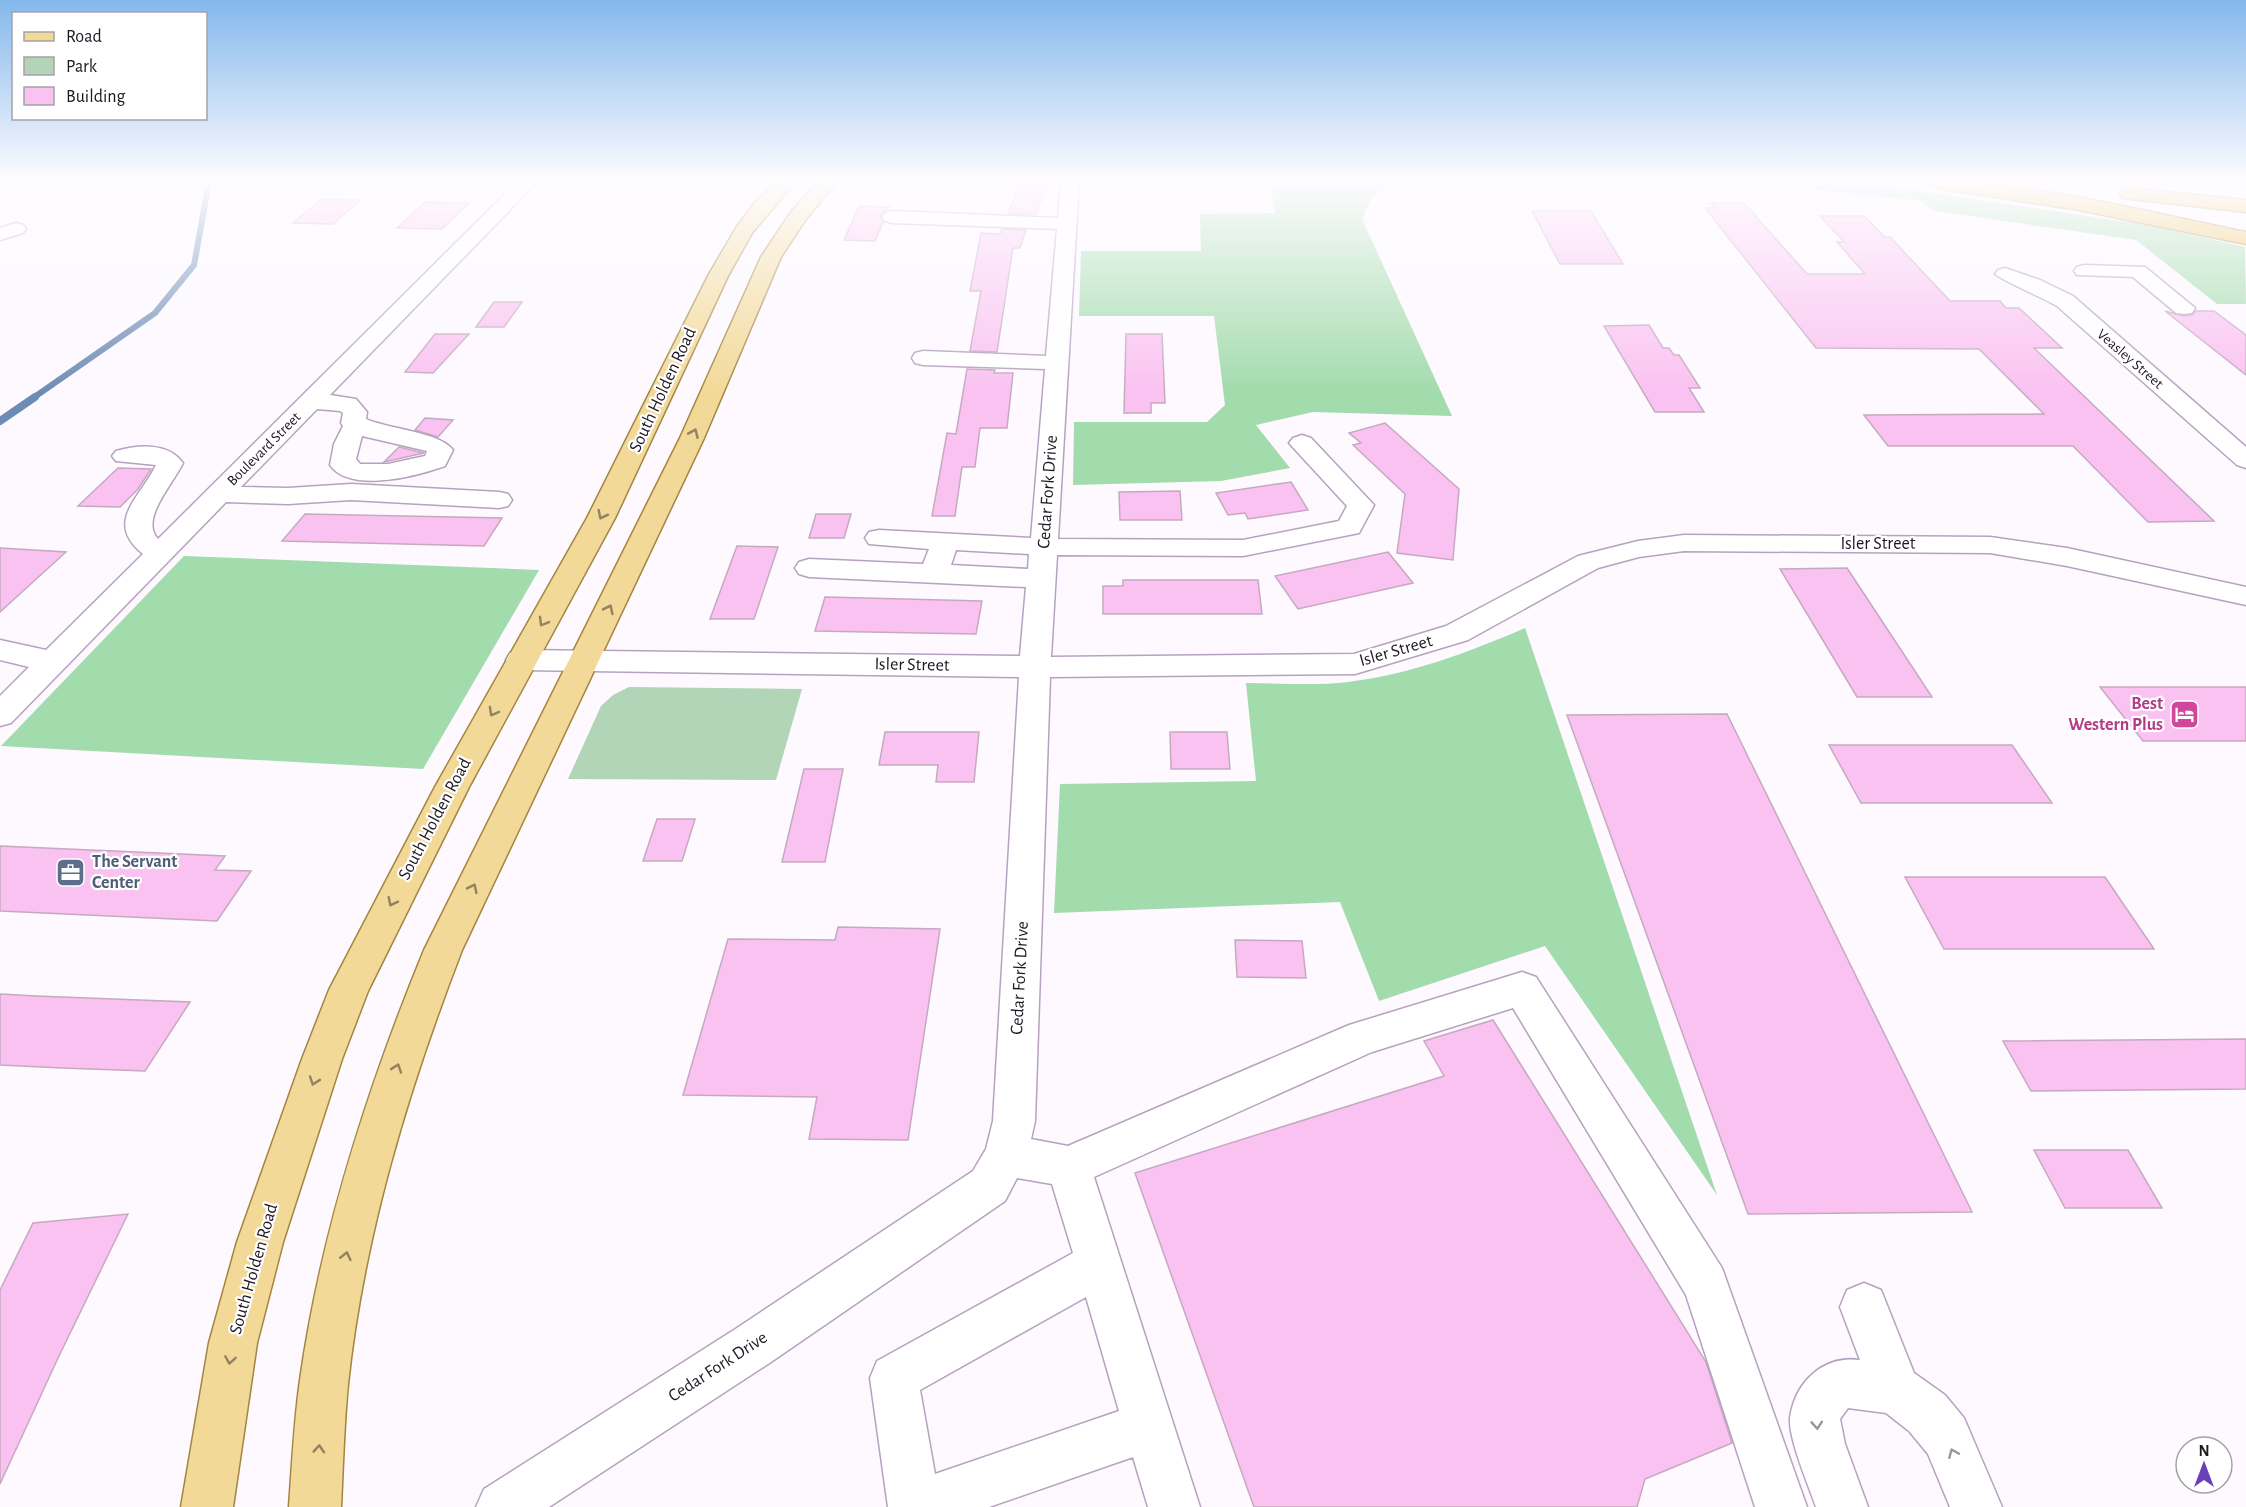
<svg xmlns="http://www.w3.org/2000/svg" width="2246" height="1507" viewBox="0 0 2246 1507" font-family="'Alegreya Sans',sans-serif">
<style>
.green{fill:#b2d4b7}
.forest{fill:#a2dbac}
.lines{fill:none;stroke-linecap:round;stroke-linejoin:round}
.stream-far1{stroke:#6d8cb3;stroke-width:6}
.stream{stroke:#6d8cb3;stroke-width:8}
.building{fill:#fac2f1;stroke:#c6a9c1;stroke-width:1.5}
.minor-casing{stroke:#b6a2bf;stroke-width:3}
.major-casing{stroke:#a38541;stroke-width:3}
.highway-casing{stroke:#a38541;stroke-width:3}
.minor{fill:#fff;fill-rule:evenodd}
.major{fill:#f2d997;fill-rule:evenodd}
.highway{fill:#eac052;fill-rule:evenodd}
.oneway{stroke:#938262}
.oneway2{stroke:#9a979c}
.labels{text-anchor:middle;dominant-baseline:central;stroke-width:4.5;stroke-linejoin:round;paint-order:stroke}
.far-street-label{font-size:15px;fill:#1e1722;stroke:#fff}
.street-label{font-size:18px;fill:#1e1722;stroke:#fff}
.hotel-label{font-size:18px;font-weight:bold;fill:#b23c85;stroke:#fff;text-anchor:end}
.service-label{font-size:18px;font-weight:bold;fill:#4e5e75;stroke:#fff;text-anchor:start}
</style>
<rect width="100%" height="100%" fill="#fdf9ff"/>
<!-- green -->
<path class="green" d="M629 687 802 689 776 780 568 779 601 706 613 695Z"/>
<!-- forest -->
<g class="forest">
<path d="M1270 182H1389L1372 197 1362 219 1452 416 1313 412 1256 425 1290 468 1221 481 1073 485 1074 422H1207L1225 405 1214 316H1079L1081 251H1201L1200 214 1275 213Z"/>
<path d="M1743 182H1830L1919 191 2149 225 2245 247 2246 304H2217L2136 240 1935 211 1921 201Z"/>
<path d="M184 556 539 570 423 769 1 746Z"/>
<path d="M1525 628 1717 1195 1545 946 1379 1001 1340 902 1054 913 1060 784 1256 781 1246 683C1279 683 1315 686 1348 682 1411 674 1467 653 1525 628Z"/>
</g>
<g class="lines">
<!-- stream-far1 -->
<path class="stream-far1" d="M33 398 155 313 194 265 209 182"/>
<!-- stream -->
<path class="stream" d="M0 421 35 397"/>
</g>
<!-- building -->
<g class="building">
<path d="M1020 182H1047L1036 214H1008Z"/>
<path d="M322 199 361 200 333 224 293 223Z"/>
<path d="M425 202 469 203 442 229 397 228Z"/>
<path d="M1711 203H1744L1807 274H1865L1837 242H1844L1820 216H1864L1885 237H1890L1950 301H2000L2006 308H2019L2062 348H2034L2214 521 2148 522 2073 446H1888L1864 415 2044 414 1979 349 1816 348 1705 208H1715Z"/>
<path d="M859 206 889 207 880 216 883 222 875 241 844 240Z"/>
<path d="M1532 211H1591L1623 264H1560Z"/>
<path d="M1002 229 1026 230 1020 248H1013L997 352 970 351 981 291H970L981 233 1000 234Z"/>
<path d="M494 302H522L504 327H476Z"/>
<path d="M2165 311 2184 316 2192 315 2196 311H2214L2246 335V375Z"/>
<path d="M1649 325 1663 348H1669L1674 355H1679L1700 388H1689L1704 412H1655L1604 326Z"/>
<path d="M435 334H469L433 373 405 372Z"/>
<path d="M1126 334H1162L1165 403H1151V413H1124Z"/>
<path d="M967 369 995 370 994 373H1013L1007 428H980L975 467H962L955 516H932L947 433 956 434Z"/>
<path d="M425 418 453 420 438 437 415 430Z"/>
<path d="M1385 423 1459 489 1453 560 1397 553 1405 494 1353 445 1361 443 1349 433Z"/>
<path d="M399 447 424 453 384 462Z"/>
<path d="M118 468 151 469 138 489 120 507 78 506Z"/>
<path d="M1291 482 1308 510 1248 519 1245 513 1228 515 1216 493Z"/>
<path d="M1180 491 1182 520H1120L1119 492Z"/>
<path d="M305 514 502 518 484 546 282 541Z"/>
<path d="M816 514H851L844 538H809Z"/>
<path d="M737 546 778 547 754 619H710Z"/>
<path d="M0 548 66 552 0 612Z"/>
<path d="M1388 552 1413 583 1298 609 1275 576Z"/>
<path d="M1847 568 1932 697H1857L1780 569Z"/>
<path d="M1123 580H1258L1262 614H1103V586H1123Z"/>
<path d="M825 597 982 601 976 634 815 631Z"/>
<path d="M2100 687H2246V741H2143Z"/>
<path d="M1727 714 1972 1212 1748 1214 1567 715Z"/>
<path d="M885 732H979L974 782H936L938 765H879Z"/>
<path d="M1170 732H1227L1230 769H1171Z"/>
<path d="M1829 745H2012L2052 803H1861Z"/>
<path d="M804 769H843L825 862H782Z"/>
<path d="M657 819H695L682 861H643Z"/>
<path d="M0 846 225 856 215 870 251 871 217 921 0 911Z"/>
<path d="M1905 877H2105L2154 949H1944Z"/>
<path d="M838 927 940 929 908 1140 809 1139 817 1097 683 1095 728 939 835 940Z"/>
<path d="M1235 940 1302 941 1306 978 1237 977Z"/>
<path d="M0 994 36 996 190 1002 145 1071 62 1068 0 1065Z"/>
<path d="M1493 1020 1706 1362 1732 1443 1645 1479 1637 1507H1254L1135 1173 1444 1076 1424 1041Z"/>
<path d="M2246 1039V1089L2031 1091 2003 1041Z"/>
<path d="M2034 1150H2128L2162 1208H2065Z"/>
<path d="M128 1214 59 1356 0 1484V1290L33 1223Z"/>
</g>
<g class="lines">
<defs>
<g id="minor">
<path d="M517 182H537L330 395 356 399 367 412 366 419C388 429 440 432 453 450L445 466C417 476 350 494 330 465L334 444 343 426 341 423 343 413 340 411 317 409 241 487 288 488 351 484 499 492 508 494 512 500 508 506 499 508 351 500 288 504 226 502 11 723 0 726V696L29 667 0 660V640L46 650 143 554C103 522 141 497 156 465L116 461 112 456 116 451C138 445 168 442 183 463 174 483 139 519 158 539ZM362 436 427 451 425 456 388 464H360L356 459Z"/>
<path d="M1061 182H1079L1058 539 1243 540 1339 521 1347 506 1289 443 1293 438 1302 435 1311 438 1374 505 1359 533 1243 556 1057 555 1051 657 1354 654 1446 626 1578 556 1638 541 1684 535 1990 537 2067 548 2246 587V605L2067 566 1990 553 1684 551 1639 557 1598 568 1468 640 1355 674 1050 677 1035 1121 1031 1139 1068 1146 1349 1025 1522 972 1536 977 1722 1268 1807 1507H1755L1686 1295 1513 1008 1372 1052 1094 1177 1200 1507H1148L1133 1457 989 1507H888L870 1378 877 1361 1073 1253 1052 1184 1017 1178 1005 1201 771 1362 549 1507H476L484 1489 737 1328 973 1171 986 1149 993 1121 1019 677 521 670 510 667 506 660 510 653 521 650 1020 656 1026 587 809 577 799 574 795 568 799 562 809 559 923 564 929 549 869 544 865 538 869 532 879 530 1031 538 1045 369 923 365 915 363 912 358 915 353 923 351 1046 356 1057 229 892 223 885 221 882 217 885 213 892 211 1058 218ZM956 550 1029 554 1028 569 951 565ZM1086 1297 1119 1411 935 1474 920 1390Z"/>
<path d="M16 223 23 225 26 229 23 233 0 240V228Z"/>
<path d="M2084 265 2145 267 2195 308 2192 313 2184 314 2176 313 2133 277 2077 275 2074 271 2077 267Z"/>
<path d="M2005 268 2040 280 2073 296 2246 447V468L2237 465 2057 306C2047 300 1998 278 1995 274L1998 270Z"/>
<path d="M1864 1283 1881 1290 1914 1373 1945 1395 1964 1418 2002 1507H1950L1928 1454 1909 1431 1886 1413 1848 1408 1840 1419 1845 1444 1868 1507H1816C1809 1487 1788 1437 1790 1418 1795 1382 1823 1355 1860 1360L1840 1307 1847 1290Z"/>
</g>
<g id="major">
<path d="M775 182H795L752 233 728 276 615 518 469 787 368 991 342 1059 283 1242 257 1343 233 1507H181L209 1343 237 1242 302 1059 329 990 435 787 587 518 708 276 736 228 753 205Z"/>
<path d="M818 182H837L806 219 781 257 704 438 462 950C408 1090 364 1235 348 1384 344 1425 343 1466 341 1507H289C292 1465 294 1422 300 1380 321 1232 367 1089 424 950L680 438 761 257 791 212Z"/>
</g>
<g id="highway">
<path d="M1929 182C2036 182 2142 211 2246 232V244L2079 210 1938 188 1931 186Z"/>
<path d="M2129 188 2246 200V212L2122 198 2120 194 2122 190Z"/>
</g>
</defs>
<!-- minor casing -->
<use href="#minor" class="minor-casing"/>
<!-- major casing -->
<use href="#major" class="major-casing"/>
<!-- highway casing -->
<use href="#highway" class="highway-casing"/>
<!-- minor -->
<use href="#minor" class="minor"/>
<!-- major -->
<use href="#major" class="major"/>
<!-- highway -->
<use href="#highway" class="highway"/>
</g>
<!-- one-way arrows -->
<defs><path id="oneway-chevron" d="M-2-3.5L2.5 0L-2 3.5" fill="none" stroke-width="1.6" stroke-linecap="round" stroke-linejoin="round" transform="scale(1.5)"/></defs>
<g class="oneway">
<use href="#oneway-chevron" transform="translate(694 433) rotate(-66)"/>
<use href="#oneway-chevron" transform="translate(602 515) rotate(117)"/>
<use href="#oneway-chevron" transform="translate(609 609) rotate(-64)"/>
<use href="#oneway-chevron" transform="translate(543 622) rotate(120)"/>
<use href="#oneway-chevron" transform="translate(493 712) rotate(119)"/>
<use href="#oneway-chevron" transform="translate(473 888) rotate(-64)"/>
<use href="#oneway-chevron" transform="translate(392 902) rotate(117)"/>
<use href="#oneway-chevron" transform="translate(397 1068) rotate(-71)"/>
<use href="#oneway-chevron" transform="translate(314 1081) rotate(109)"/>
<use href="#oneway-chevron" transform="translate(346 1256) rotate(-77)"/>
<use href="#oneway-chevron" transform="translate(230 1360) rotate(99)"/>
<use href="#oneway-chevron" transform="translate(319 1449) rotate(-86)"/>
</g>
<g class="oneway2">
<use href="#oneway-chevron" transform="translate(1817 1425) rotate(86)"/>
<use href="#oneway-chevron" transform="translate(1953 1453) rotate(-113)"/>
</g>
<!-- sky -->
<linearGradient id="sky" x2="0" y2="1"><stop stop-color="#84b8ec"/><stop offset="0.46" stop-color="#fefcff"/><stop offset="1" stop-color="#fefcff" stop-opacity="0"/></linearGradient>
<rect width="2246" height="393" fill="url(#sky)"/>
<!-- icons -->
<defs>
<symbol id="hotel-square" viewBox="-11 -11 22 22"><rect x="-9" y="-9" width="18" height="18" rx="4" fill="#d1479c" stroke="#fff"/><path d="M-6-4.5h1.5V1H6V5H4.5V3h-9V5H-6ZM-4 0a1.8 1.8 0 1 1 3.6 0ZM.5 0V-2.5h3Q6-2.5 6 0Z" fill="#fff"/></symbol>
<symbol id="office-square" viewBox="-11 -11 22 22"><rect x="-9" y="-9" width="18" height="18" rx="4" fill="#5c6f8a" stroke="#fff"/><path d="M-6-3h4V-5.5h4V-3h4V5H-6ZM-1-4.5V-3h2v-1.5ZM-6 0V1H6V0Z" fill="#fff"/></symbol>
</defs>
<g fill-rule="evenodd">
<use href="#hotel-square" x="2168" y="698" width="33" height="33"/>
<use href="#office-square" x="54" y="856" width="33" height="33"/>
</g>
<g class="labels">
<!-- far-street labels -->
<g class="far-street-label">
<text transform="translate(2130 359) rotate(41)">Veasley Street</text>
<text transform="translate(264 449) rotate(-45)">Boulevard Street</text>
</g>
<!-- street labels -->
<g class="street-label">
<text transform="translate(663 390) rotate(-65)">South Holden Road</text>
<text transform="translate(1048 492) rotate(-86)">Cedar Fork Drive</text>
<text x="1878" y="544">Isler Street</text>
<text transform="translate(1396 651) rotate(-16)">Isler Street</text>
<text transform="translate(912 665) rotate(1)">Isler Street</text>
<text transform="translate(435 819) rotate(-62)">South Holden Road</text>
<text transform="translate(1020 978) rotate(-87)">Cedar Fork Drive</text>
<text transform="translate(254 1269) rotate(-74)">South Holden Road</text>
<text transform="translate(718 1367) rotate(-33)">Cedar Fork Drive</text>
</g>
<!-- hotel labels -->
<g class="hotel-label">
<text x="2163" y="704">Best<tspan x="2163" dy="21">Western Plus</tspan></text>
</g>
<!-- service labels -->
<g class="service-label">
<text x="92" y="862">The Servant<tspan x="92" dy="21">Center</tspan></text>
</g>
</g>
<!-- legend -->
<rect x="12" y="12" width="195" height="108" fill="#ffffff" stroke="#a5a2a7" stroke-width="1.5"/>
<rect x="24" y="32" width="30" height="9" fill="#f2d997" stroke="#a5a2a7" stroke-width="1.5"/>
<text x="66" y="42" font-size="18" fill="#1e1722">Road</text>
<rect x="24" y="57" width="30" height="18" fill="#b2d4b7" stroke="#a5a2a7" stroke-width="1.5"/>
<text x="66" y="72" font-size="18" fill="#1e1722">Park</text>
<rect x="24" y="87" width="30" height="18" fill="#fac2f1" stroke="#a5a2a7" stroke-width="1.5"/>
<text x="66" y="102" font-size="18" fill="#1e1722">Building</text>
<!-- north arrow -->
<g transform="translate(2204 1465)"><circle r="28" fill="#ffffff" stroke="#a5a2a7" stroke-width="1.5"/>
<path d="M0-4.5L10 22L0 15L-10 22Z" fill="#6b3fb7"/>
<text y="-9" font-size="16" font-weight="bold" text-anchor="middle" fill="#1e1722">N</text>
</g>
</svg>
